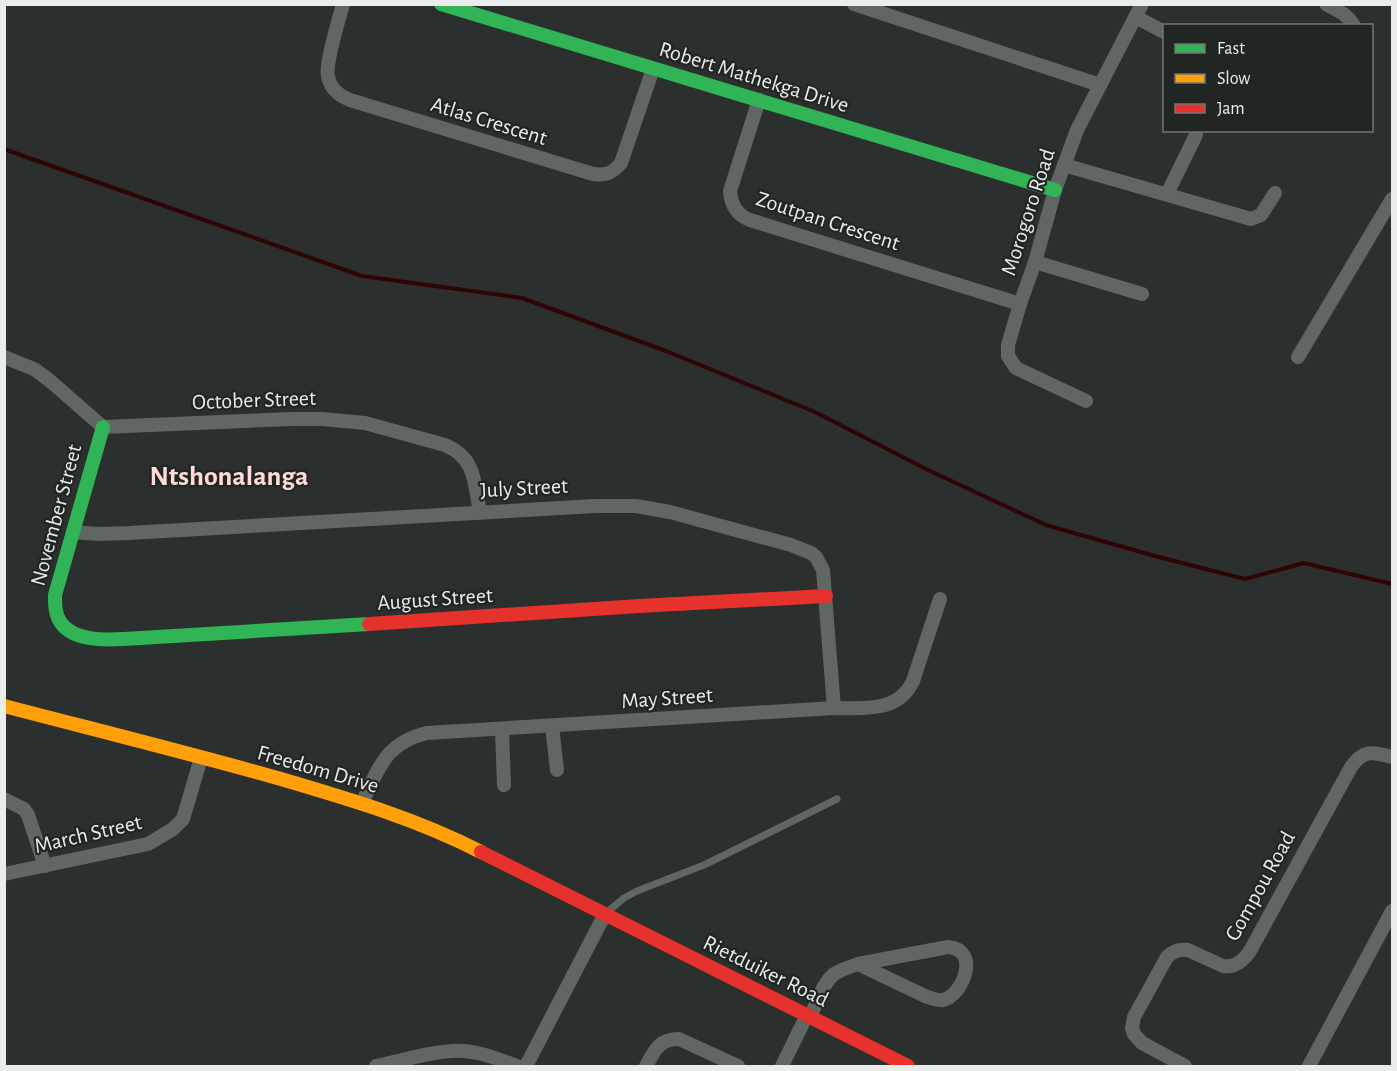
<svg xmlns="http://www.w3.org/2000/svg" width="1397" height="1071" viewBox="0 0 1397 1071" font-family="'Alegreya Sans',sans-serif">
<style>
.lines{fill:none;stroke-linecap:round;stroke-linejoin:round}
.stream{stroke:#2f0406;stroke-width:4}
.lane{stroke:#606763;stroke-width:7}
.street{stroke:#606763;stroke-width:14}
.fast{stroke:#30b455;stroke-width:14}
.slow{stroke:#ff9f0a;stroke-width:14}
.jam{stroke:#e5322d;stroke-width:14}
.labels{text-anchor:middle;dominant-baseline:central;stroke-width:4.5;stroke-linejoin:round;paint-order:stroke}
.street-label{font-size:22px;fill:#e9ecea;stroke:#212623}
.district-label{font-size:28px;font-weight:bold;fill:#fedad8;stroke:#212623}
</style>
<rect width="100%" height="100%" fill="#2b2f2d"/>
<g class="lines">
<!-- stream -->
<path class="stream" d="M4 149 362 276 522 298 666 351 815 412 930 471 1046 525 1155 556 1245 579 1304 563 1392 584"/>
<!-- lane -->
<path class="lane" d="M606 913 624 898 637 891 704 865 837 799"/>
<!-- street -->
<g class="street">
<path d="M343 4C339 19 325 64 328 76 330 88 339 96 350 100L593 174C605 176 613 173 621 163L653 69"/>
<path d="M854 4 1100 85"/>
<path d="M1326 4C1336 10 1348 14 1354 26"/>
<path d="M1136 17 1164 32"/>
<path d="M759 100 730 191C731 205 737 215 750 220L1020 304"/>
<path d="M1064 165 1251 219 1261 215 1275 193"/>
<path d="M1167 194 1196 135"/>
<path d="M1035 262 1142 294"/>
<path d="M4 357 34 369 49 380 103 427 291 419H322L365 423 445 445C476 458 474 482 480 512"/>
<path d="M1298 357 1392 199"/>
<path d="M1086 401 1016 368 1008 356V345L1020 304 1035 262 1055 190 1077 130 1142 4"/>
<path d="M73 532 98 534 129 533 595 506H636L670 512 791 545 811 553 816 557 823 570 834 708"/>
<path d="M552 726 557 770"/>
<path d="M502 730 504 785"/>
<path d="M4 799 24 809 28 815 45 866"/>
<path d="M362 803C379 768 385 743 427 733L834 708C864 708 898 713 913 681L940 599"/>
<path d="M4 874 148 844 173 829 183 819 201 758"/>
<path d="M810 1017 823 988 829 979 834 974 844 969 858 964 948 947C981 950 963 995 943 1000 937 1001 931 998 925 996L858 964"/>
<path d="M376 1066C400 1061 440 1049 463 1051 482 1052 500 1060 517 1066"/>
<path d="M526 1066 605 914"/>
<path d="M646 1066C655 1050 659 1039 679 1039L738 1066"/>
<path d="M782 1066 807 1015"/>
<path d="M1185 1066 1142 1043 1134 1034 1132 1028 1134 1017 1167 957C1173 951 1180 949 1188 950L1223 966C1235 968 1243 961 1250 951L1351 767C1364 749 1373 752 1392 757"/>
<path d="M1309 1066 1392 911"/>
</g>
<!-- fast -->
<g class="fast">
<path d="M441 4 1055 190"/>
<path d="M103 427 55 595C55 605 55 615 61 623 74 641 104 640 124 639L369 624"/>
</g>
<!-- slow -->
<path class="slow" d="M4 706C96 730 189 753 281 779 349 799 417 819 481 852"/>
<!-- jam -->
<g class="jam">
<path d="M369 624 639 606 826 596"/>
<path d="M481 852 908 1066"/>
</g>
</g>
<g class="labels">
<!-- street labels -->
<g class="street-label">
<text transform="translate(754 77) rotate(17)">Robert Mathekga Drive</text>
<text transform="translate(489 121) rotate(17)">Atlas Crescent</text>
<text transform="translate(1028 212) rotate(-72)">Morogoro Road</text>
<text transform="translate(828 221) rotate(18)">Zoutpan Crescent</text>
<text transform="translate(254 400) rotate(-2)">October Street</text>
<text transform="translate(524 488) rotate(-3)">July Street</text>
<text transform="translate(56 515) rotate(-75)">November Street</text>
<text transform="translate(435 599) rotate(-4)">August Street</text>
<text transform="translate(667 698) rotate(-4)">May Street</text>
<text transform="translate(318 769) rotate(16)">Freedom Drive</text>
<text transform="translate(88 834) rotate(-13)">March Street</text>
<text transform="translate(1260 886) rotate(-61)">Gompou Road</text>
<text transform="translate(766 971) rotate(26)">Rietduiker Road</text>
</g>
<!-- district labels -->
<g class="district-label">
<text x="229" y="477">Ntshonalanga</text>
</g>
</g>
<!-- border -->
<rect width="1397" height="1071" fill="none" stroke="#e9ecea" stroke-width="12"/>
<!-- legend -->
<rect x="1163" y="24" width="210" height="108" fill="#212623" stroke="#717573" stroke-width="1.5"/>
<rect x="1175" y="44" width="30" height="9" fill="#30b455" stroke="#717573" stroke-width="1.5"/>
<text x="1217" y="54" font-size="18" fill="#e9ecea">Fast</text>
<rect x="1175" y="74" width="30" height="9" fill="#ff9f0a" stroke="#717573" stroke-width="1.5"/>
<text x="1217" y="84" font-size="18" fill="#e9ecea">Slow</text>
<rect x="1175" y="104" width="30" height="9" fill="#e5322d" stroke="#717573" stroke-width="1.5"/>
<text x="1217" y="114" font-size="18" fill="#e9ecea">Jam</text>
</svg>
